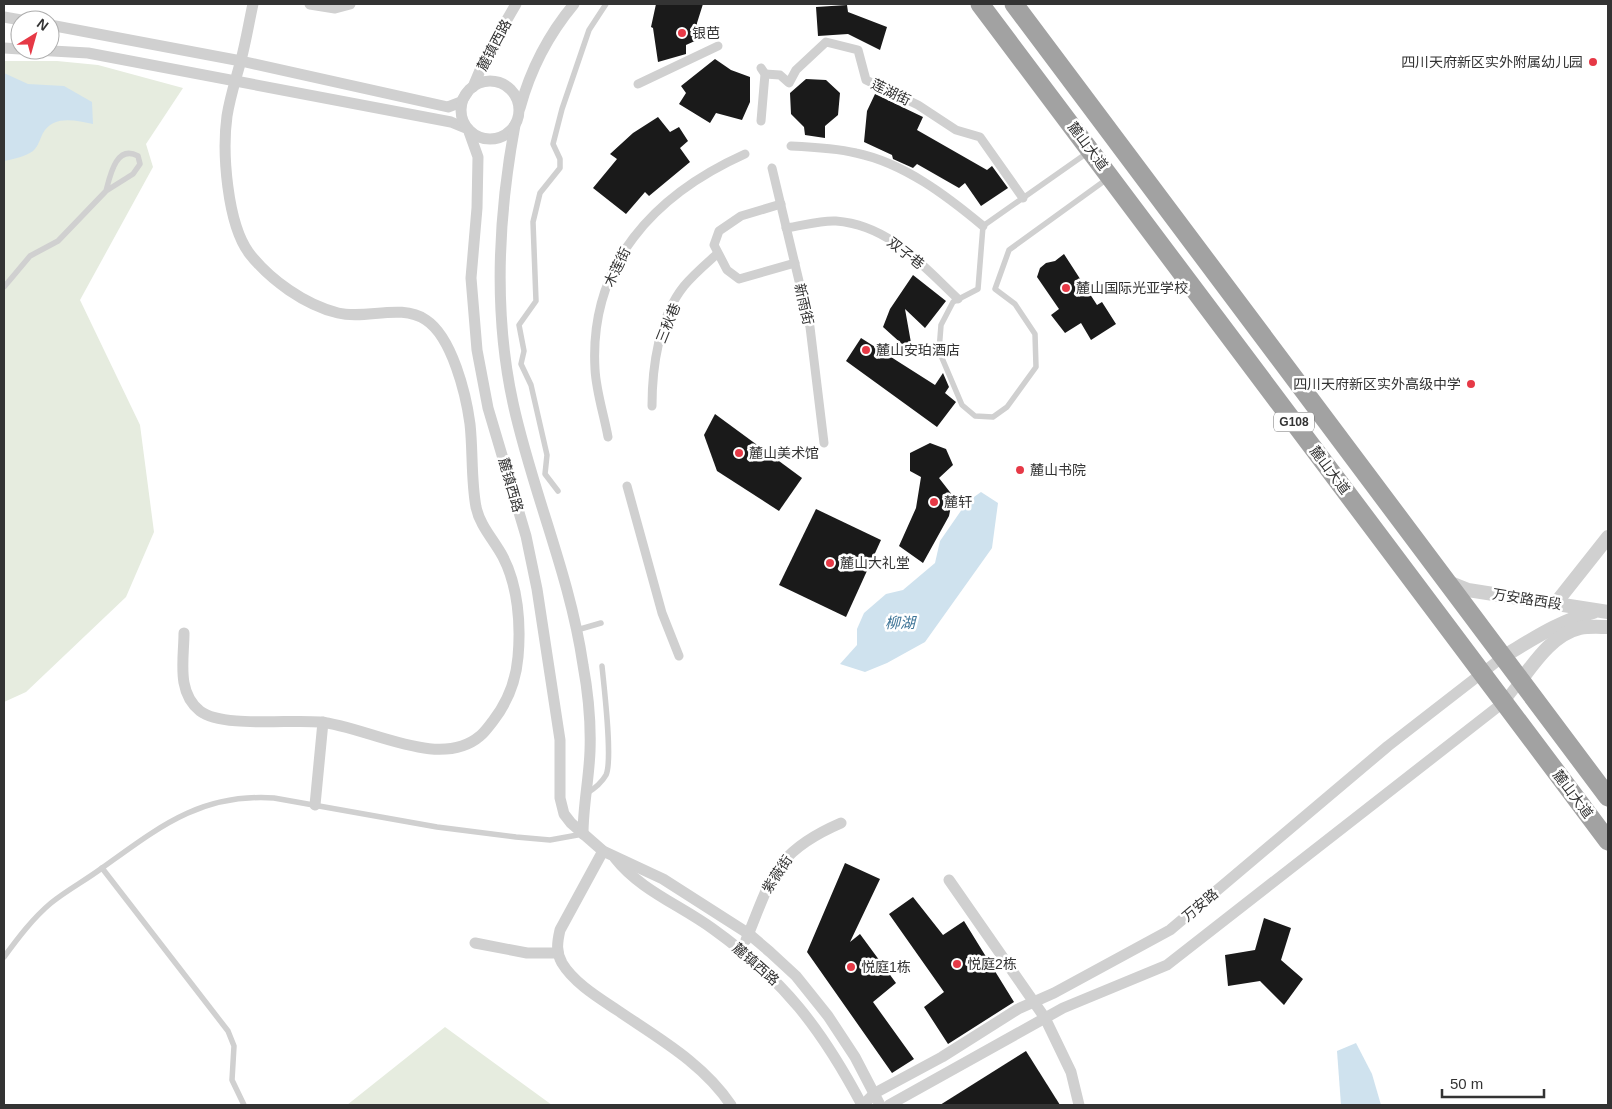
<svg xmlns="http://www.w3.org/2000/svg" width="1612" height="1109" viewBox="0 0 1612 1109" font-family="Helvetica,'Noto Sans SC',sans-serif">
<style>
.green{fill:#e6ecdf}
.water{fill:#cfe2ee}
.building{fill:#1a1a1a}
.lines{fill:none;stroke-linecap:round;stroke-linejoin:round}
.service{stroke:#d0d0d0;stroke-width:5.5}
.pedestrian{stroke:#d0d0d0;stroke-width:9}
.minor{stroke:#d0d0d0;stroke-width:11}
.tertiary{stroke:#d0d0d0;stroke-width:14}
.trunk{stroke:#a2a2a2;stroke-width:19}
.poi-dot{fill:#e63946;stroke:#fff;stroke-width:2}
.labels{text-anchor:middle;dominant-baseline:central;stroke-width:5;stroke-linejoin:round;paint-order:stroke}
.shield{fill:#fff;stroke:#707070;stroke-width:1}
.shield-label{font-size:12px;font-weight:bold;fill:#333}
.poi-label{font-size:14px;fill:#333;stroke:#fff;text-anchor:start}
.street-label{font-size:14px;fill:#333;stroke:#fff}
.water-label{font-size:15px;font-style:italic;fill:#3f7597;stroke:#fff}
</style>
<rect width="100%" height="100%" fill="#fff"/>
<!-- green -->
<g class="green">
<path d="M4 61H57L98 65 183 88 146 144 153 167 80 300 140 425 154 532 126 597 26 692 4 702Z"/>
<path d="M445 1027 552 1105H347Z"/>
</g>
<!-- water -->
<g class="water">
<path d="M4 73 28 84 64 86 92 102 93 124C75 120 53 115 43 133 40 139 38 147 33 151 25 157 13 159 4 161Z"/>
<path d="M981 492 998 503 992 548 925 642 887 663 865 672 840 664 857 645V629L864 613 886 594 903 590 935 563 940 541 967 502Z"/>
<path d="M1356 1043 1372 1074 1381 1105H1341L1337 1051Z"/>
</g>
<!-- building -->
<g class="building">
<path d="M656 4H703L697 23V40L686 45V54L658 62 653 28 651 27Z"/>
<path d="M847 5 848 12 887 27 880 50 848 34 818 36 816 7Z"/>
<path d="M715 59 731 70 750 77V102L742 120 716 113 710 123 679 104 686 93 681 86Z"/>
<path d="M806 79 826 80 840 93 838 115 825 126V138L805 135 804 127 791 114 790 93Z"/>
<path d="M875 94 923 117 917 130 987 170 992 166 1008 188 981 206 965 183 959 188 917 164 913 168 893 159 892 155 864 142 867 111Z"/>
<path d="M658 117 670 132 679 127 688 141 680 148 690 162 649 196 645 192 626 214 593 188 617 159 610 154 633 133Z"/>
<path d="M1064 254 1097 305 1102 302 1116 324 1091 340 1081 323 1065 333 1051 315 1059 309 1037 277 1040 268 1046 263 1055 261Z"/>
<path d="M913 275 946 301 925 328 905 309 913 354 883 327 890 309Z"/>
<path d="M861 338 935 385 943 373 949 387 945 393 956 402 937 427 846 361Z"/>
<path d="M715 414 802 478 779 511 717 471 704 435Z"/>
<path d="M930 443 946 449 953 465 939 478 953 496 949 516 923 563 899 546 916 508 921 477 910 471V453Z"/>
<path d="M816 509 881 540 846 617 779 585Z"/>
<path d="M845 863 880 879 850 942 860 934 896 983 873 1002 914 1059 892 1073 807 952Z"/>
<path d="M913 897 943 935 964 921 1014 1002 948 1044 924 1007 944 992 889 914Z"/>
<path d="M1264 918 1291 928 1281 960 1303 979 1284 1005 1260 981 1228 986 1225 955 1255 950Z"/>
<path d="M1026 1051 1060 1105H940Z"/>
</g>
<g class="lines">
<!-- service -->
<g class="service">
<path d="M1087 153 983 226 978 289 953 302 941 325 939 351 962 405 975 416 993 417 1007 407 1036 367 1035 334 1015 304 995 289 1009 250 1107 179"/>
<path d="M4 287 30 256 58 241 106 191 133 174 140 164 138 156C116 144 110 176 106 191"/>
<path d="M558 491 545 474 547 455 531 385 521 364 524 351 519 325 536 301 533 222 540 193 560 168V159L553 144 562 109 589 30 606 4"/>
<path d="M577 630 601 623"/>
<path d="M586 794C594 789 601 784 606 775 613 760 604 687 602 666"/>
<path d="M102 868 228 1031 234 1046 232 1080 244 1105"/>
<path d="M4 957C18 938 33 918 51 903 67 890 86 880 102 868 158 828 200 793 274 798L437 827 516 837 550 840 583 834"/>
</g>
<!-- pedestrian -->
<g class="pedestrian">
<path d="M765 74 780 75 789 83 796 70 826 42 858 50 866 80 918 105 956 130 980 137 1023 198"/>
<path d="M638 84 718 46"/>
<path d="M761 121 765 74 761 68"/>
<path d="M791 146C813 147 835 148 856 153 904 163 947 196 983 226"/>
<path d="M772 168 810 327 824 443"/>
<path d="M781 204 741 216 719 231 714 245 727 270 739 279 795 263"/>
<path d="M786 228C802 226 820 220 836 221 889 225 922 265 958 299"/>
<path d="M652 406C652 367 659 317 684 286 694 274 706 264 717 254"/>
<path d="M608 437C604 415 596 391 595 369 589 264 654 195 745 154"/>
<path d="M627 486 662 613 679 656"/>
</g>
<!-- minor -->
<g class="minor">
<path d="M310 4 335 8 350 4"/>
<path d="M4 17 21 20"/>
<path d="M50 25 241 61 448 107 461 102 467 93"/>
<path d="M4 48 20 49"/>
<path d="M35 50 88 53 451 122 468 129 478 157 477 208 471 278 477 350 488 408 526 536 537 589 560 740V798L564 814 571 823 603 851 663 879 749 934 770 952 796 976 828 1016 855 1057 880 1105"/>
<circle cx="490" cy="110" r="29"/>
<path d="M473 87 486 56 516 4"/>
<path d="M520 108C530 71 549 34 574 4"/>
<path d="M515 125C498 217 493 311 513 403 532 491 570 575 583 665 588 692 591 723 590 751 589 779 583 806 583 834"/>
<path d="M184 633C184 659 176 692 200 711 222 728 291 719 320 722 366 726 439 771 480 736 485 732 489 726 493 721 507 703 516 680 518 657 521 624 518 586 503 557 494 540 480 526 476 507 471 480 473 451 470 424 466 394 452 337 426 320 401 303 366 320 338 313 305 305 270 280 249 253 227 223 222 152 227 116 230 97 236 79 241 60 246 41 249 22 253 4"/>
<path d="M315 805 323 722"/>
<path d="M603 851 560 930C557 943 556 952 562 963 574 983 599 998 617 1010 658 1038 703 1063 731 1105"/>
<path d="M615 858C640 890 680 905 713 929 784 980 821 1028 862 1105"/>
<path d="M949 880 1045 1018 1071 1072 1079 1105"/>
<path d="M746 940C772 877 774 852 841 823"/>
<path d="M475 943 527 953H558"/>
<path d="M863 1105 875 1093 942 1057 1018 1009 1054 993 1170 930 1388 746 1504 656"/>
<path d="M889 1105 1063 1008 1167 965 1504 702 1521 680"/>
</g>
<!-- tertiary -->
<g class="tertiary">
<path d="M1448 582 1468 590 1608 612"/>
<path d="M1555 604 1608 537"/>
<path d="M1504 656C1533 639 1560 621 1593 612"/>
<path d="M1521 680C1536 660 1554 634 1580 628 1589 626 1600 627 1608 627"/>
</g>
<!-- trunk -->
<g class="trunk">
<path d="M980 4 1608 841"/>
<path d="M1014 4 1608 797"/>
</g>
</g>
<!-- markers -->
<g class="poi-dot">
<circle cx="682" cy="33" r="5"/>
<circle cx="1593" cy="62" r="5"/>
<circle cx="1066" cy="288" r="5"/>
<circle cx="866" cy="350" r="5"/>
<circle cx="1471" cy="384" r="5"/>
<circle cx="739" cy="453" r="5"/>
<circle cx="1020" cy="470" r="5"/>
<circle cx="934" cy="502" r="5"/>
<circle cx="830" cy="563" r="5"/>
<circle cx="957" cy="964" r="5"/>
<circle cx="851" cy="967" r="5"/>
</g>
<g class="labels">
<!-- shield labels -->
<rect class="shield" x="1274" y="412.5" width="40" height="19" rx="4"/>
<g class="shield-label">
<text x="1294" y="422">G108</text>
</g>
<!-- poi labels -->
<g class="poi-label">
<text x="692" y="33">银芭</text>
<text x="1583" y="62" text-anchor="end">四川天府新区实外附属幼儿园</text>
<text x="1076" y="288">麓山国际光亚学校</text>
<text x="876" y="350">麓山安珀酒店</text>
<text x="1461" y="384" text-anchor="end">四川天府新区实外高级中学</text>
<text x="749" y="453">麓山美术馆</text>
<text x="1030" y="470">麓山书院</text>
<text x="944" y="502">麓轩</text>
<text x="840" y="563">麓山大礼堂</text>
<text x="967" y="964">悦庭2栋</text>
<text x="861" y="967">悦庭1栋</text>
</g>
<!-- street labels -->
<g class="street-label">
<text transform="translate(494 45) rotate(-62)">麓镇西路</text>
<text transform="translate(891 92) rotate(26)">莲湖街</text>
<text transform="translate(1088 146) rotate(53)">麓山大道</text>
<text transform="translate(906 253) rotate(38)">双子巷</text>
<text transform="translate(617 267) rotate(-64)">木莲街</text>
<text transform="translate(804 304) rotate(77)">新雨街</text>
<text transform="translate(668 323) rotate(-68)">三秋巷</text>
<text transform="translate(1330 470) rotate(53)">麓山大道</text>
<text transform="translate(511 485) rotate(74)">麓镇西路</text>
<text transform="translate(1527 599) rotate(9)">万安路西段</text>
<text transform="translate(1573 794) rotate(53)">麓山大道</text>
<text transform="translate(777 874) rotate(-56)">紫薇街</text>
<text transform="translate(1200 905) rotate(-40)">万安路</text>
<text transform="translate(756 964) rotate(41)">麓镇西路</text>
</g>
<!-- water labels -->
<g class="water-label">
<text x="900" y="622">柳湖</text>
</g>
</g>
<!-- border -->
<rect width="1612" height="1109" fill="none" stroke="#333333" stroke-width="10"/>
<!-- north arrow -->
<g transform="translate(35 35) rotate(37)"><circle r="24" fill="#ffffff" stroke="#adadad"/>
<path d="M0-4L9 19L0 12L-9 19Z" fill="#e63946"/>
<text y="-8" font-size="14" font-weight="bold" text-anchor="middle" fill="#333333">N</text>
</g>
<!-- scale -->
<path d="M1442 1089v8h102v-8" fill="none" stroke="#333333" stroke-width="2.5"/>
<text x="1450" y="1089" font-size="15" fill="#333333" stroke="#ffffff" stroke-width="4" paint-order="stroke">50 m</text>
</svg>
